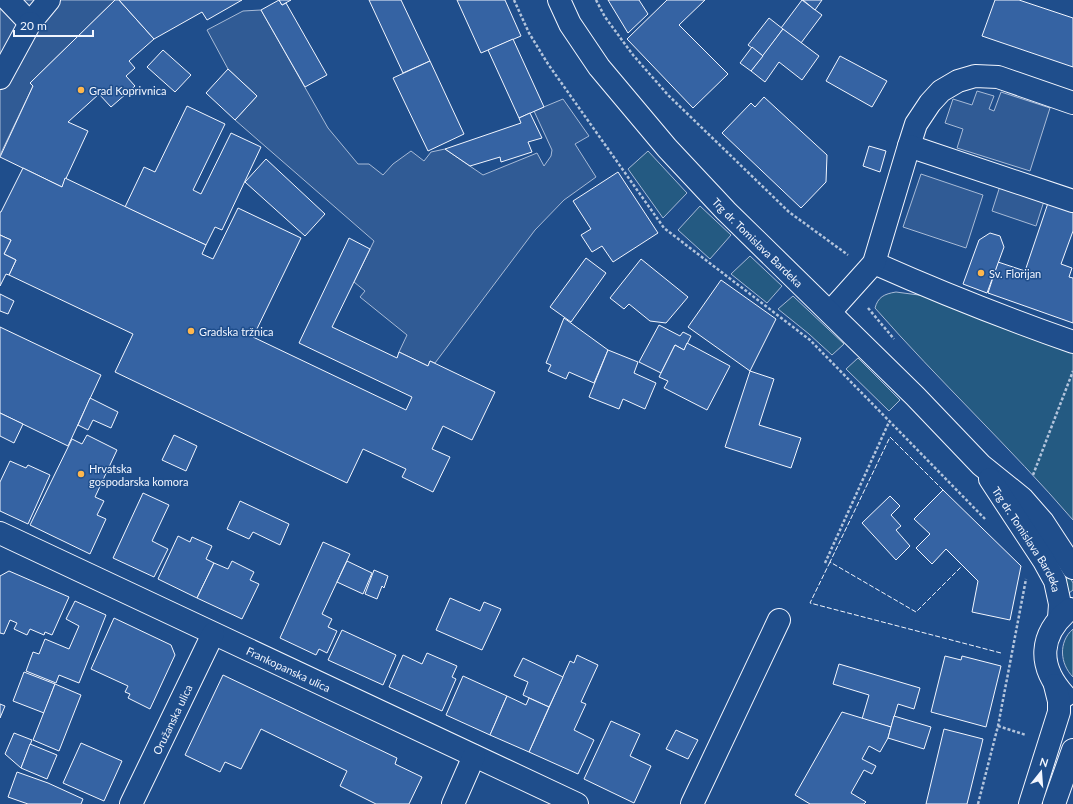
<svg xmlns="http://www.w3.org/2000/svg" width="1073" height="804" viewBox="0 0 1073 804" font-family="Lato,sans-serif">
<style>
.green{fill:#245a82;stroke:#a8bbd7}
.parking{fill:#305b95;stroke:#a8bbd7}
.building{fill:#3563a3;stroke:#f2f6ff}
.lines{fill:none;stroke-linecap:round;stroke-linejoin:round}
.minor-casing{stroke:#f2f6ff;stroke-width:24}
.major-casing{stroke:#f2f6ff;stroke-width:24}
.path{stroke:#b3c4dc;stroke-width:2.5;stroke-dasharray:3 2;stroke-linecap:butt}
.minor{stroke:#1f4e8c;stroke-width:22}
.major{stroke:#1f4e8c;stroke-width:22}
.fence{stroke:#f2f6ff;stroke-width:1;stroke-dasharray:5 2;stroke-linecap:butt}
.poi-dot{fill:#ffb74d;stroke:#1f4e8c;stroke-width:1.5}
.labels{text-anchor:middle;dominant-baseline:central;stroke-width:3;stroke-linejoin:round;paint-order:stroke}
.poi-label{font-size:11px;fill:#f2f6ff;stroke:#1f4e8c;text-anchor:start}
.street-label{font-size:11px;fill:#f2f6ff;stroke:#1f4e8c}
</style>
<rect width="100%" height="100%" fill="#1f4e8c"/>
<!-- green -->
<g class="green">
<path d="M648 151 687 193 663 218 628 169Z"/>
<path d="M700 206 731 235 710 259 678 230Z"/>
<path d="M750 256 782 286 767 303 731 274Z"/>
<path d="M896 292 926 296 1073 349V520C1010 447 939 381 875 308 878 297 884 294 896 292Z"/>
<path d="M793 296 844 344 832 355 809 334 778 309Z"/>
<path d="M858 358 900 400 889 411 846 369Z"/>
<path d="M1057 553 1073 583V590L1069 593 1050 557Z"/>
<path d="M1073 629V677C1060 664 1058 642 1073 629Z"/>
</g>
<!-- parking -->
<g class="parking">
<path d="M0 0H115L30 83 33 86 0 155Z"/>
<path d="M261 10 328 128 358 164H369L383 175 393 164 411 151 424 161 431 152 445 149 483 175 537 153 544 166 551 156 552 150 534 111 563 99 589 136 575 144 596 177 564 200 535 230 435 363 430 361 428 366 399 352 407 335 360 297 365 291 354 282 374 241 235 120 257 96 228 69 207 30 243 11Z"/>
<path d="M977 91 994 96 989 109 994 111 1001 92 1050 108 1030 171 957 148 963 129 945 123 953 99 972 105Z"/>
<path d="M921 174 983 195 966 248 903 227Z"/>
<path d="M1000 186 1044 201 1036 226 992 211Z"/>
</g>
<!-- building -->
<g class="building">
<path d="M115 0H119L154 39 129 61 135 68 126 76 135 86 111 107 99 94 68 122 88 131 62 187 0 157 33 86 30 83Z"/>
<path d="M119 0H242L207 20 202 12 154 39Z"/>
<path d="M279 0 282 5 286 3 327 75 305 87 261 10Z"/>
<path d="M279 0H291L282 5Z"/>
<path d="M369 0H401L430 61 403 73Z"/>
<path d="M457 0H505L521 36 481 53Z"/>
<path d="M608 0H639L648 14 628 33Z"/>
<path d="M667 0H705L679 25 728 74 693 108 627 39Z"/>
<path d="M802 0 822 15 801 43 781 28Z"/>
<path d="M803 0H822L815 10Z"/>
<path d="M995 0H1019L1073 18V67L982 36Z"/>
<path d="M769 18 783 29 763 56 748 45Z"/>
<path d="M783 29 819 56 802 80 779 62 765 82 751 71Z"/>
<path d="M513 39 544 107 519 118 488 50Z"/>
<path d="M752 47 763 56 751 71 740 63Z"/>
<path d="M163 50 191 75 175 92 147 67Z"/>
<path d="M840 56 887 81 872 107 826 81Z"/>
<path d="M430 61 464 134 428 151 393 78Z"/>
<path d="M228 69 257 96 235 120 206 93Z"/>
<path d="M764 97 827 155 826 182 801 208 722 133 751 103 755 107Z"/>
<path d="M187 106 225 124 193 190 201 194 231 133 261 147 222 230 215 227 206 245 125 207 144 167 155 172Z"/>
<path d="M530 113 542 138 528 142 532 152 501 162 500 157 470 166 445 149 521 123 519 118Z"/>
<path d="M869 146 886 151 880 172 863 166Z"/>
<path d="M266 159 325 214 305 236 245 182Z"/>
<path d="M23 168 62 187 65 178 206 245 202 254 213 259 238 208 301 238 253 337 406 410 412 397 299 343 349 238 370 249 332 327 397 358 399 352 428 366 430 361 495 392 472 440 443 426 432 449 450 457 433 492 402 477 406 469 363 449 347 483 115 372 133 334 9 275 16 260 4 254 11 240 0 235V212H1Z"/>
<path d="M618 172 658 233 613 262 602 246 592 252 581 235 591 229 573 201Z"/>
<path d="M1048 203 1073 212V231L1061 264 1072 268 1069 277 1073 278V323L988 293 998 262 1025 271Z"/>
<path d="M990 233 1000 236 1004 247 987 293 963 284 979 240Z"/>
<path d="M0 235 11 240 4 254 16 260 9 275 6 274 0 286Z"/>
<path d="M586 258 606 273 571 322 550 307Z"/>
<path d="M641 259 688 297 666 323 650 321 629 304 624 309 610 298Z"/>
<path d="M721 280 776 319 750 371 688 327Z"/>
<path d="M0 294 14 301 8 314 0 311Z"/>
<path d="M564 318 608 350 594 383 569 372 566 379 548 371 551 365 546 363Z"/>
<path d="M659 325 680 336 683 332 691 336 684 350 675 345 661 373 639 362Z"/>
<path d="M0 327 101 375 68 446 0 413Z"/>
<path d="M687 343 730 366 707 410 664 388 668 381 659 377 675 345 684 350Z"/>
<path d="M608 350 638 362 634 373 656 383 645 409 623 399 619 409 589 397Z"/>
<path d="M750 371 774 379 759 425 801 438 791 468 725 447Z"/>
<path d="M90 398 118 412 111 428 93 420 88 430 78 425Z"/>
<path d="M0 413 23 424 14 443 0 436Z"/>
<path d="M87 435 117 450 95 497 104 501 97 515 106 519 90 554 30 525 72 439 82 444Z"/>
<path d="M174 435 197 446 186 471 162 460Z"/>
<path d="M10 461 26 468 28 465 50 475 28 524 0 511V482Z"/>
<path d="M943 490 1021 566 1010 620 972 612 978 581 946 549 932 564 916 548 930 534 914 519Z"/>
<path d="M143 493 169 505 152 541 168 549 154 577 113 558Z"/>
<path d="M890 496 900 506 891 515 901 526 896 530 910 546 896 560 862 523Z"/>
<path d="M240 501 289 524 280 545 253 532 249 539 227 529Z"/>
<path d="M178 536 190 542 192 537 212 546 206 559 214 563 197 598 158 579Z"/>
<path d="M323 542 350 554 322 614 332 619 328 627 337 631 327 653 319 649 316 655 280 638Z"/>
<path d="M232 561 254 572 250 580 259 584 242 619 197 598 214 563 228 569Z"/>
<path d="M347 561 372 573 363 594 337 582Z"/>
<path d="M374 570 388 576 384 588 382 586 377 599 365 594Z"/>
<path d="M9 571 69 597 52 635 45 632 44 635 30 629 27 635 14 629 17 623 10 620 4 634 0 633V576Z"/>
<path d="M450 598 480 611 484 602 501 609 482 650 436 630Z"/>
<path d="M75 601 106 615 79 683 59 675 56 683 26 671 33 652 39 654 45 639 69 649 79 626 66 619Z"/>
<path d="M114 618 171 645 175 655 150 709 128 698 130 694 125 692 128 686 91 669Z"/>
<path d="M342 630 396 655 383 685 328 660Z"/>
<path d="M427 653 457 666 452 677 456 679 442 711 389 687 403 655 422 664Z"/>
<path d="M577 655 598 665 581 702 586 704 574 730 594 740 578 774 529 752 570 661 574 663Z"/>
<path d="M945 656 961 660 962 656 1001 666 986 727 931 712Z"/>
<path d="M523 658 563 677 549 707 523 695 528 682 514 676Z"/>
<path d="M839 664 920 688 914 709 898 704 891 727 862 719 869 695 833 684Z"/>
<path d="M24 672 55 684 44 713 13 701Z"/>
<path d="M223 675 397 758 395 764 422 777 409 804H376L340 786 347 771 261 729 241 769 225 762 220 772 185 755Z"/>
<path d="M463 676 507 696 490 735 446 715Z"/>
<path d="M55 684 81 695 59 751 33 740Z"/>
<path d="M507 696 526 705 529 698 549 707 529 752 490 735Z"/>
<path d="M0 704 5 706 0 718Z"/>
<path d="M842 712 891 727 888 738 880 752 869 746 862 759 876 766 872 774 864 770 851 793 866 802 864 804H810L795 795Z"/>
<path d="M894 716 931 727 924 749 888 738Z"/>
<path d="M611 721 640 734 630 756 651 766 634 803 584 779Z"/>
<path d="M944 729 983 739 967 804H926Z"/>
<path d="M676 730 698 740 688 759 666 749Z"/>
<path d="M14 733 32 740 21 768 5 754Z"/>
<path d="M81 743 122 761 104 801 63 783Z"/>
<path d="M30 744 57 755 47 779 21 768Z"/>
<path d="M17 772 48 783 83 799 81 804H28L8 797Z"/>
</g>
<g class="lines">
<defs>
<g id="minor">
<path d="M8 0 30 23 49 0"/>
<path d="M0 78 30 23"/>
<path d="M909 146 916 124 930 103 941 91 958 81 975 76 998 77 1073 103"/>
<path d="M874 263C939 292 1005 318 1073 342"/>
<path d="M830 312 874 263 909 146 1073 201"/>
<path id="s1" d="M0 533 577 804"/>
<path id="s2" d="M131 804 213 634"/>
<path d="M453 804 474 756"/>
<path d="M692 804 779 620"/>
</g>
<g id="major">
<path id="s3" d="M559 0 570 24 599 67 667 148 726 211 915 396 981 465 1022 498 1043 522 1073 568"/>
<path id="s4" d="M990 479 1044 561 1055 581 1060 604 1059 618"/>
<path d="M1065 696C1037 666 1039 634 1070 609"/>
<path d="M1030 804 1059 712V701L1055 685"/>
<path d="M1054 804 1073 750"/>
</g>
</defs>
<!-- minor casing -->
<use href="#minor" class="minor-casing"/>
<!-- major casing -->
<use href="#major" class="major-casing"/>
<!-- path -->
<g class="path">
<path d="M514 0 529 33 548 64 664 228 810 340 985 519"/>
<path d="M596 0 605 17 633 55 668 95 789 212 848 255"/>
<path d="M868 308 894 339"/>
<path d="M1033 475 1073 371"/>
<path d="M825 563 889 422"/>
<path d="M998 726 1026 735"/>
<path d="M978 804 998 726 1026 579"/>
</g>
<!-- minor -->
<use href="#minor" class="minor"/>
<!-- major -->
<use href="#major" class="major"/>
<!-- fence -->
<g class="fence">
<path d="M943 490 890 437 830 562 916 612 962 566"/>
<path d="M830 562 810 603 1001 653"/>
</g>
</g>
<!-- markers -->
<g class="poi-dot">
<circle cx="81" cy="90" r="4"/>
<circle cx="981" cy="273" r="4"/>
<circle cx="191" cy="331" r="4"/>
<circle cx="81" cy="474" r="4"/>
</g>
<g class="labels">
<!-- poi labels -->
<g class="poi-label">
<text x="89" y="90">Grad Koprivnica</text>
<text x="989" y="273">Sv. Florijan</text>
<text x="199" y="331">Gradska tržnica</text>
<text x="89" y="468">Hrvatska<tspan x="89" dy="13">gospodarska komora</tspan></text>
</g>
<!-- street labels -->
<g class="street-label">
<text stroke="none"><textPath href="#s3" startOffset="315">Trg dr. Tomislava Bardeka</textPath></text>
<text stroke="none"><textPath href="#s4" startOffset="71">Trg dr. Tomislava Bardeka</textPath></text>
<text stroke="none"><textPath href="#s1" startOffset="319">Frankopanska ulica</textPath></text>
<text stroke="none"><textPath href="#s2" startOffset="94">Oružanska ulica</textPath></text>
</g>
</g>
<!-- north arrow -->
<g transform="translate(1041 772) rotate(17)" stroke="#1f4e8c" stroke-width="3" paint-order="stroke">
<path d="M0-3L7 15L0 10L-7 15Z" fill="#f2f6ff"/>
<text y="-6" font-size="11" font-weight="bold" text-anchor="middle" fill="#f2f6ff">N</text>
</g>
<!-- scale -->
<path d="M14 30v6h79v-6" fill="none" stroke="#f2f6ff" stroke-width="2"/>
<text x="20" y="30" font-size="12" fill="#f2f6ff" stroke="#1f4e8c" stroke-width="3" paint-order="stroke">20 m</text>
</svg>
